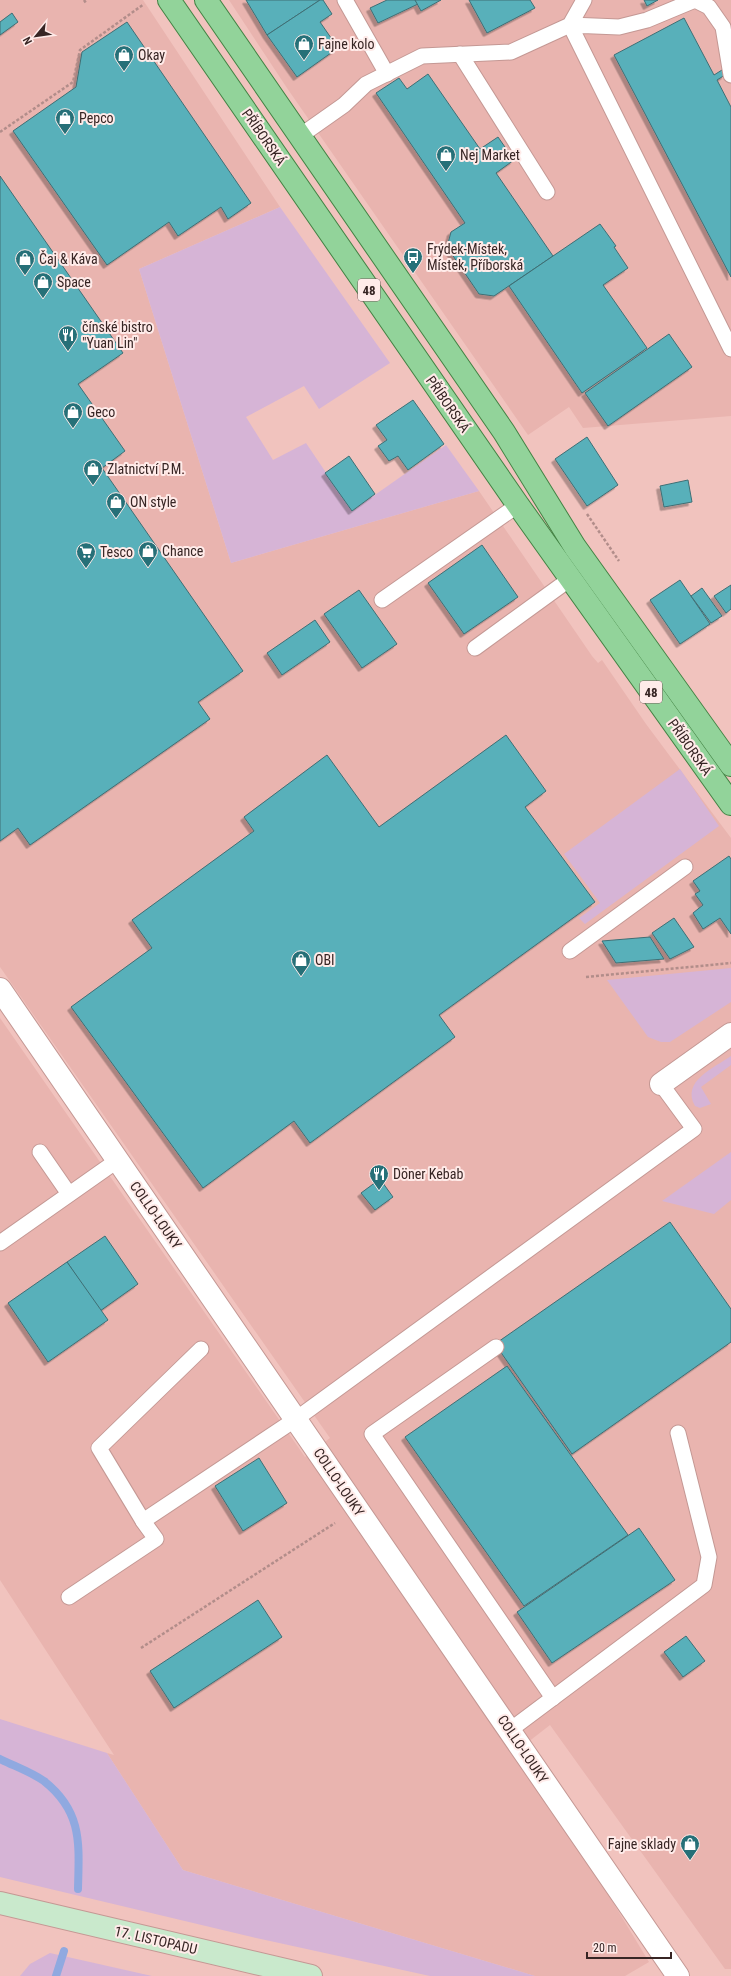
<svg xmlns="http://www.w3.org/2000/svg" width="731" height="1976" viewBox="0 0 731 1976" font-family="'Roboto Condensed',sans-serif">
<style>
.built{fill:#e9b4af}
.green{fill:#d6b4d6}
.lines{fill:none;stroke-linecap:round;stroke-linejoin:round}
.stream{stroke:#90a9e0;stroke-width:8}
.building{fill:#59b0ba;stroke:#3e6f75;filter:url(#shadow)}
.service-casing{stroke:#c49894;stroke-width:17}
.minor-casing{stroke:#c49894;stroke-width:24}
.secondary-casing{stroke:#c49894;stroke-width:24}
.primary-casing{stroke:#438344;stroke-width:24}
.path{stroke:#b28d8a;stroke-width:2.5;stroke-dasharray:3 2;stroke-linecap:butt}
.service{stroke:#fff;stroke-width:15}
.minor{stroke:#fff;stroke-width:22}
.secondary{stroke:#c9e9cc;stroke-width:22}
.primary{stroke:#92d39a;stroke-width:22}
.labels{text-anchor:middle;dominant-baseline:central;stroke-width:4;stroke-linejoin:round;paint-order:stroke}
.shield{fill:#ffebe9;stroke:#73605f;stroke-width:1}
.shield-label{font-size:13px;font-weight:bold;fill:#372524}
.poi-label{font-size:14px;fill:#372524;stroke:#ffebe9;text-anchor:start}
.street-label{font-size:14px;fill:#372524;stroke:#ffebe9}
</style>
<defs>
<filter id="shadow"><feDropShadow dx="-3.5" dy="3.5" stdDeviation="0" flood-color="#0004"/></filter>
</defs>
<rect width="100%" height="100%" fill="#f1c3be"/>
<!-- built -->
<g class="built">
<path d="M0 0H143L280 207 139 269 231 563 479 491 592 656 598 663 602 660 646 724 731 838V1969H725L550 1725 514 1753 597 1876 649 1962 625 1976H535L183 1870 107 1753 114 1755 0 1580V1018L305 1457 330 1438 0 967Z"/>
<path d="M229 0H731V416L583 428 569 407 528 435 287 88Z"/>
</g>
<!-- green -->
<g class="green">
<path d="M280 207 390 363 319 409 304 386 246 417 273 460 306 443 352 511 446 445 479 491 231 563 139 269Z"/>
<path d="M680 769 719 826 585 924 579 918 600 903 564 854Z"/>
<path d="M731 968V1002L670 1042H661L648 1037 607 980Z"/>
<path d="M731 1056V1065L701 1087 711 1104 700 1108 695 1106C681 1081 714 1068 731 1056Z"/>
<path d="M731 1152V1200L714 1214 662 1201Z"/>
<path d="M0 1719 107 1753 183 1870 535 1976H430L252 1937 0 1877Z"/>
<path d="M50 1953 152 1976H20L30 1964Z"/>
</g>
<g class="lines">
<!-- stream -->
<g class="stream">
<path d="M0 1759C14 1766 31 1772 44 1781 83 1812 79 1844 78 1889"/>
<path d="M56 1976 64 1951"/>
</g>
</g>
<!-- building -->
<g class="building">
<path d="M246 0H320L267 35Z"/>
<path d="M320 0H323L332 14 320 22 338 48 297 77 267 35Z"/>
<path d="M387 0H415L418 4 378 23 370 8Z"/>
<path d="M415 0H441L421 11Z"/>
<path d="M469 0H530L535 8 487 33Z"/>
<path d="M644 0H658L647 6Z"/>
<path d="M12 13 18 22 0 35V22Z"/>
<path d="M684 18 714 75 722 70 725 75 717 80 731 107V277L614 55Z"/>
<path d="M127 22 251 203 228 219 221 207 178 236 169 222 107 265 13 131 76 87 82 52Z"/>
<path d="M428 74 480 149 498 137 514 160 496 173 553 256 494 296 479 294 447 247 451 232 465 223 376 93 399 78 407 89Z"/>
<path d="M0 176 123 353 78 384 125 451 102 468 243 671 198 702 210 719 30 845 18 828 0 841Z"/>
<path d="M600 224 616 246 614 247 628 268 603 285 647 348 582 393 509 286Z"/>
<path d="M669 334 692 367 608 426 585 393Z"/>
<path d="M413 400 444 444 408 470 398 456 389 461 378 446 387 440 376 425Z"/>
<path d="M587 437 618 485 587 506 555 459Z"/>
<path d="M349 456 375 494 352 511 325 473Z"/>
<path d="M688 480 692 502 664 507 660 486Z"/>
<path d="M482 545 518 597 464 634 428 583Z"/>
<path d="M680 580 710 624 680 644 650 600Z"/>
<path d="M731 585V609L726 613 714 596Z"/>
<path d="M702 588 722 616 711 623 691 596Z"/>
<path d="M359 590 397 644 362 668 324 614Z"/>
<path d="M315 620 330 642 282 675 267 653Z"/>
<path d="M506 735 546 791 525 807 595 902 439 1015 455 1037 310 1143 294 1121 203 1188 71 1007 152 948 132 920 254 831 244 817 327 755 379 827Z"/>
<path d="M729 856 731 859V934L720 918 703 929 693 913 703 905 695 894 700 891 693 881Z"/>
<path d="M674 918 694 947 670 959 652 933Z"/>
<path d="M650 937 664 959 616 963 602 941Z"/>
<path d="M380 1179 393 1197 375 1210 361 1193Z"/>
<path d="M670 1222 731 1309V1342L572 1454 495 1344Z"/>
<path d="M105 1236 138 1284 100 1311 67 1262Z"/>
<path d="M67 1262 108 1320 48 1362 8 1303Z"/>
<path d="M507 1366 628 1535 524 1606 405 1437Z"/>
<path d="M259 1458 287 1503 243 1531 215 1486Z"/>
<path d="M639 1528 675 1580 552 1663 517 1612Z"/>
<path d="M258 1600 282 1637 174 1708 150 1671Z"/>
<path d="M686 1636 705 1661 683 1677 664 1652Z"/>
</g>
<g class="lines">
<defs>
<g id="service">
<path d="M345 0 387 74"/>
<path d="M460 54 547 192"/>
<path d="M731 75 723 27 709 7 695 0 647 20 619 27 570 25 731 349"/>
<path d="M300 136 344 105 366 84 422 56 511 52 570 25 584 0"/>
<path d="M382 600 518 505"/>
<path d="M475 648 570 579"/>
<path d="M570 951 685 867"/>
<path d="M40 1152 69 1194"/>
<path d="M0 1243 118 1160"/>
<path d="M496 1347 372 1434 553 1698"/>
<path d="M143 1521 99 1448 201 1349"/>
<path d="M69 1597 156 1539 143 1521 296 1419 694 1129 661 1084"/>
<path d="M510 1730 704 1585 709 1557 678 1433"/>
</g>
<g id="minor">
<path d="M0 989 678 1976"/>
<path d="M661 1084 731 1034"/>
</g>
<path id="secondary" d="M0 1903 311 1976"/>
<g id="primary">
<path d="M169 0 518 505 731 804"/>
<path d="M206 0 504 432 575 547 731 765"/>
</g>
</defs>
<!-- service casing -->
<use href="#service" class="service-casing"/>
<!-- minor casing -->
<use href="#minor" class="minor-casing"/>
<!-- secondary casing -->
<use href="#secondary" class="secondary-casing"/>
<!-- primary casing -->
<use href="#primary" class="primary-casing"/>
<!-- path -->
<g class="path">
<path d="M84 0 86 3"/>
<path d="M0 132 73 82 80 50 144 4"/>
<path d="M587 514 619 561"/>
<path d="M586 977 731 963"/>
<path d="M141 1648 335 1523"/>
</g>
<!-- service -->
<use href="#service" class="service"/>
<!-- minor -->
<use href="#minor" class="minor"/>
<!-- secondary -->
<use href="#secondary" class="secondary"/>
<!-- primary -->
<use href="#primary" class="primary"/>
</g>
<!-- icons -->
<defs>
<symbol id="shop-pin" viewBox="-11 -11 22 30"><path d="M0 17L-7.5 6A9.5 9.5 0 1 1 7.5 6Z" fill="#267078" stroke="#ffebe9"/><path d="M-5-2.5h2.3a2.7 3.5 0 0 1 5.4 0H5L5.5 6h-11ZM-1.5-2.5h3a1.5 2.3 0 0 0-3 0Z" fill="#fff"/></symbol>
<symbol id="bus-pin" viewBox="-11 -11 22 30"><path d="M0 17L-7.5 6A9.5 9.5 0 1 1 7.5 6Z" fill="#267078" stroke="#ffebe9"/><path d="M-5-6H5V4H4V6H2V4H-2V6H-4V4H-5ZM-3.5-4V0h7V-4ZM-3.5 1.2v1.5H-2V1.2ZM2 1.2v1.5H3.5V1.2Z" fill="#fff"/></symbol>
<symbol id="restaurant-pin" viewBox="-11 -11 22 30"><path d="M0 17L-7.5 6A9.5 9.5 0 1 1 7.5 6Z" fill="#267078" stroke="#ffebe9"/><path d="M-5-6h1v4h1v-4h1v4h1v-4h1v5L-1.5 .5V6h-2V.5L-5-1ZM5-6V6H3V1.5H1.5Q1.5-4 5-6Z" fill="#fff"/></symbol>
<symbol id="supermarket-pin" viewBox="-11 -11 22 30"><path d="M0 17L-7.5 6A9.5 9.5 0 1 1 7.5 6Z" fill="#267078" stroke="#ffebe9"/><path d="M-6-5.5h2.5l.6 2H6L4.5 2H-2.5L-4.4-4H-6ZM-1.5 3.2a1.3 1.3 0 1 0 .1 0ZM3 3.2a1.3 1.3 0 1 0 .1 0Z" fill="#fff"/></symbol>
</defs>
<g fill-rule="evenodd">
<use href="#shop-pin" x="293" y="33" width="22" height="30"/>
<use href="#shop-pin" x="113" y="44" width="22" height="30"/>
<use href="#shop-pin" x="54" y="107" width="22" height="30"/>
<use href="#shop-pin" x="435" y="144" width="22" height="30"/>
<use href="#bus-pin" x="402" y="246" width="22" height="30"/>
<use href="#shop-pin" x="14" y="248" width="22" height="30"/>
<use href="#shop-pin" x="32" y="271" width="22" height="30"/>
<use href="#restaurant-pin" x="57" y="324" width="22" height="30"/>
<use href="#shop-pin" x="62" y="401" width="22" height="30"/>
<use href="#shop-pin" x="82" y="458" width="22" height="30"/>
<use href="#shop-pin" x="105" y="491" width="22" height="30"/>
<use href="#shop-pin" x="137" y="540" width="22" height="30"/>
<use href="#supermarket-pin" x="75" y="541" width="22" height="30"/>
<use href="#shop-pin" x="290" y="949" width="22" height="30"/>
<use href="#restaurant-pin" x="368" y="1163" width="22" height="30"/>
<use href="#shop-pin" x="679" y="1833" width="22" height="30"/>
</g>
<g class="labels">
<!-- shield labels -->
<g class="shield">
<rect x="358" y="279" width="22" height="22" rx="3"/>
<rect x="640" y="681" width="22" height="22" rx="3"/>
</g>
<g class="shield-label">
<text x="369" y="290">48</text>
<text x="651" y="692">48</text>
</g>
<!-- poi labels -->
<g class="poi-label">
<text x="318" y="44">Fajne kolo</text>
<text x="138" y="55">Okay</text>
<text x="79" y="118">Pepco</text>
<text x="460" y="155">Nej Market</text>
<text x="427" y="249">Frýdek-Místek,<tspan x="427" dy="16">Místek, Příborská</tspan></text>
<text x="39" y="259">Čaj &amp; Káva</text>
<text x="57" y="282">Space</text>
<text x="82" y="327">čínské bistro<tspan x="82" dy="16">"Yuan Lin"</tspan></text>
<text x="87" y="412">Geco</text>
<text x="107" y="469">Zlatnictví P.M.</text>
<text x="130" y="502">ON style</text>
<text x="162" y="551">Chance</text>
<text x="100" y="552">Tesco</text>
<text x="315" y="960">OBI</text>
<text x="393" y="1174">Döner Kebab</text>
<text x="676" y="1844" text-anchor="end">Fajne sklady</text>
</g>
<!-- street labels -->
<g class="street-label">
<text transform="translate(264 137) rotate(55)">PŘÍBORSKÁ</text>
<text transform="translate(448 404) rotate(55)">PŘÍBORSKÁ</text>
<text transform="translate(690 747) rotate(55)">PŘÍBORSKÁ</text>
<text transform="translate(156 1215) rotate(55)">COLLO-LOUKY</text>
<text transform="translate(339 1482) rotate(56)">COLLO-LOUKY</text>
<text transform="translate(523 1749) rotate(56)">COLLO-LOUKY</text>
<text transform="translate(156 1940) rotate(13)">17. LISTOPADU</text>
</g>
</g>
<!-- north arrow -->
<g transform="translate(36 36) rotate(241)" stroke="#ffebe9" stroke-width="3" paint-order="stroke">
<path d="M0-3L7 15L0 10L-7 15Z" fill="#372524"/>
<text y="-6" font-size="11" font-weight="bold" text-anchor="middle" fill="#372524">N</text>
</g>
<!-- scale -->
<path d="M587 1952v6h84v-6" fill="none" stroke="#372524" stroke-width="2"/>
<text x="593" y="1952" font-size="12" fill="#372524" stroke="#ffebe9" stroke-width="3" paint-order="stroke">20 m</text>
</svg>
